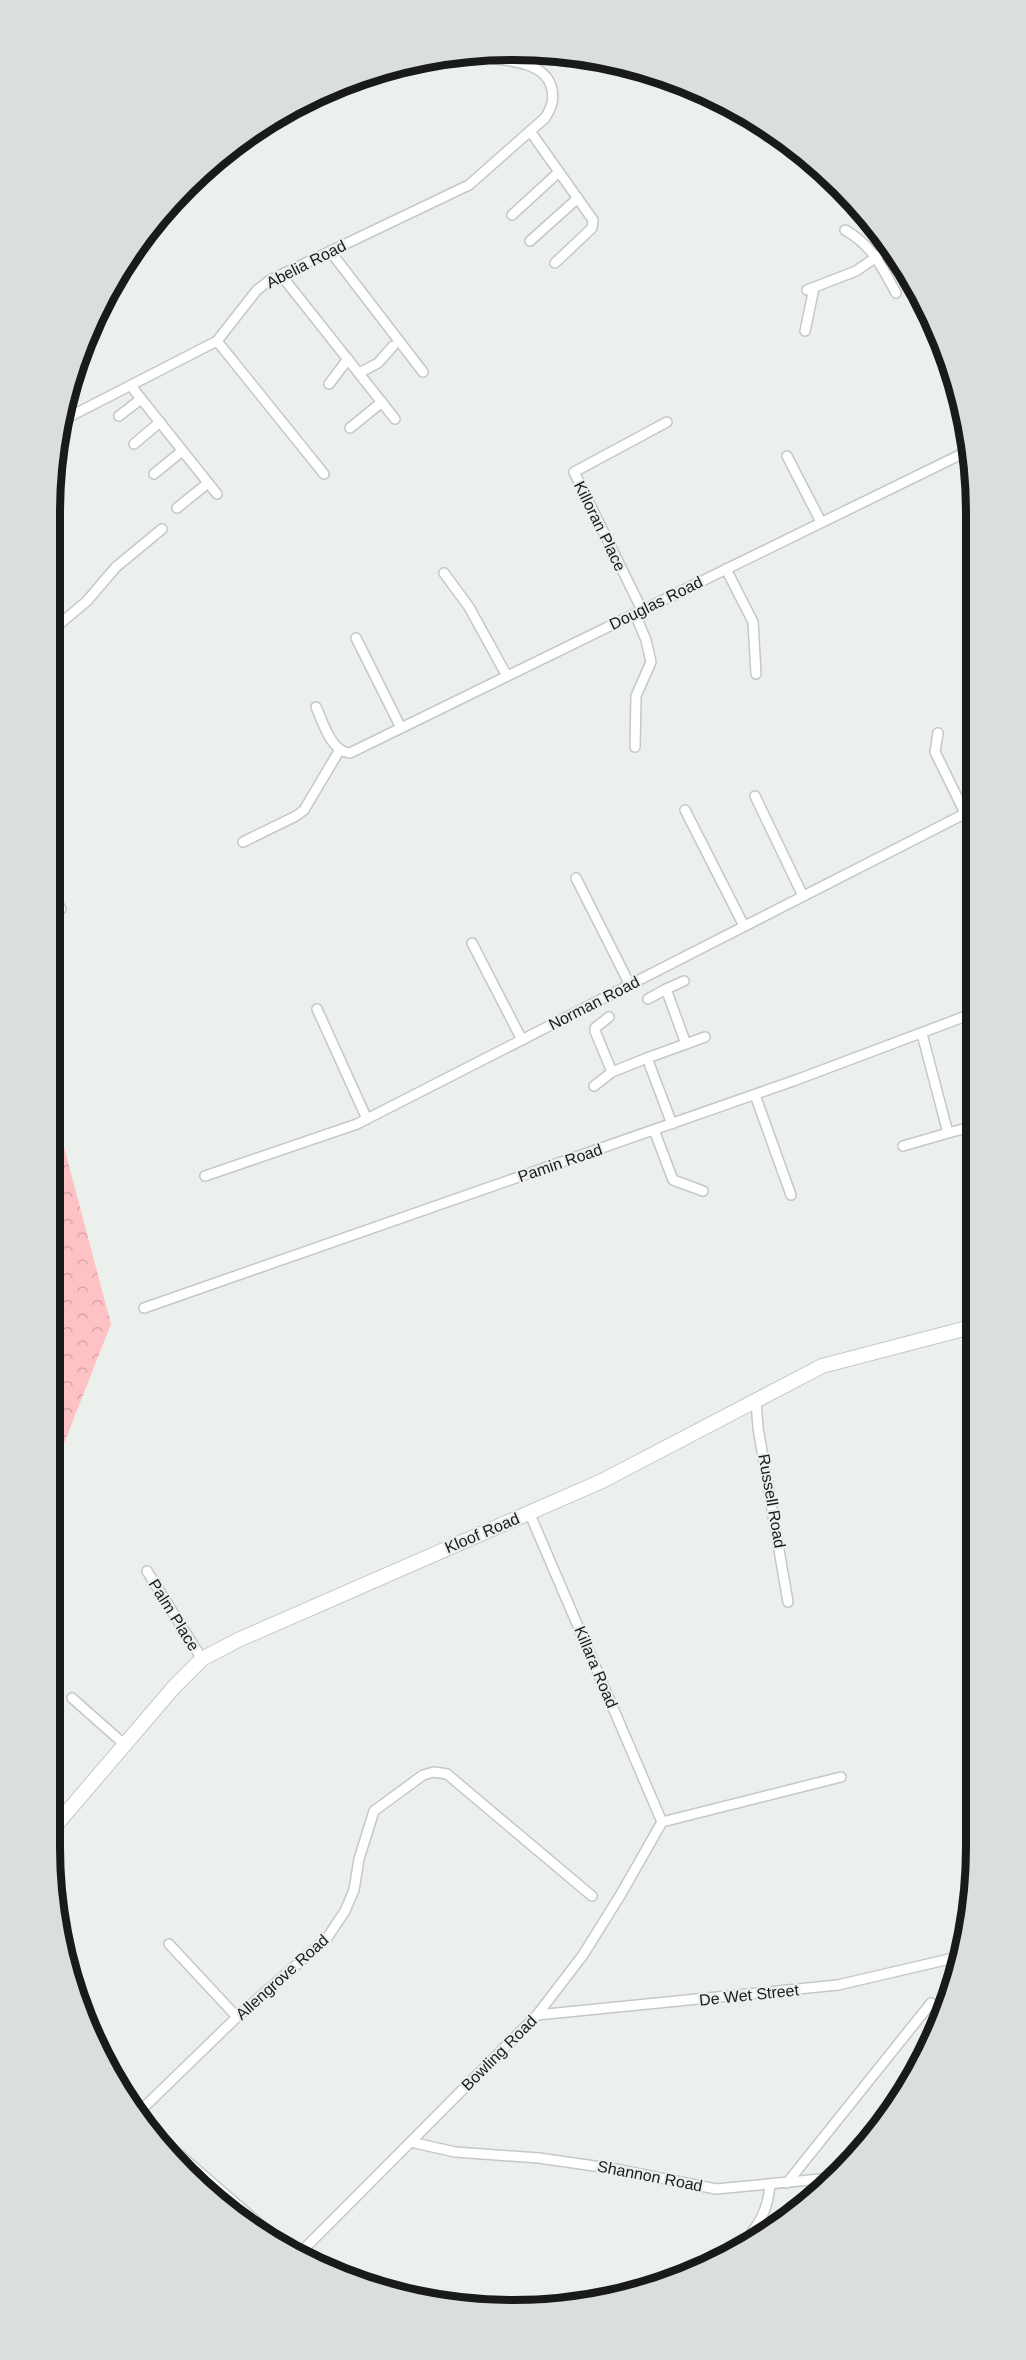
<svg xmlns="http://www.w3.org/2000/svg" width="1026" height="2360" viewBox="0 0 1026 2360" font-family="Arial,sans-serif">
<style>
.forest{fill:url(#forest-crowns)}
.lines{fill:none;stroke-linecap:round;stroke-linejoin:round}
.minor-casing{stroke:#c4c9c5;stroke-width:12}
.secondary-casing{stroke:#c4c9c5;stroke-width:16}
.minor{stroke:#fff;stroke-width:9}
.secondary{stroke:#fff;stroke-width:14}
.labels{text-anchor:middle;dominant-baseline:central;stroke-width:4.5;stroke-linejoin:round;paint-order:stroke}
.street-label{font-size:16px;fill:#191b19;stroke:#ecf0ed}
.rim{fill:none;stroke:#191b19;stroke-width:8}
</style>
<defs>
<pattern id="forest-crowns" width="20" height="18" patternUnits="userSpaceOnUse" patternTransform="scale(1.5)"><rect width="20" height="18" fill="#fec1c4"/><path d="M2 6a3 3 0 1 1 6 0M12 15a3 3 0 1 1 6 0" fill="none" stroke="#d9a5a8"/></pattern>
</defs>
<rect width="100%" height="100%" fill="#ecf0ed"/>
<!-- forest -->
<path class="forest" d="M50 1094 111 1324 50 1479Z"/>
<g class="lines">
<defs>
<g id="minor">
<path d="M530 131 593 220 592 228 555 263"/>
<path d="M766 136H780"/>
<path d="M512 215 559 172"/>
<path d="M845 230C872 245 882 267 896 293"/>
<path d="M530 241 578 198"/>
<path d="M330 251 423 372"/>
<path d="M281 275 395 419"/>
<path d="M807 290 856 271 888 249"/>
<path d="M805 331 814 288"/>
<path d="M217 341 324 474"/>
<path d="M359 373 378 363 393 346"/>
<path d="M329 384 348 359"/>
<path d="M131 386 217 494"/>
<path d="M70 389 117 273"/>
<path d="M119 416 141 399"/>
<path d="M65 419 217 341 257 290 270 280 469 185 545 118C552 107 555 98 551 86 542 56 489 61 463 54"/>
<path d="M350 428 382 402"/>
<path d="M134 444 160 422"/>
<path d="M787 456 821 522"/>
<path d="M154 474 182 451"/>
<path d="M177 508 208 483"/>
<path d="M726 569 753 622 756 674"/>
<path d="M444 573 469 607 507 676"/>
<path d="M642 610 574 472 667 422"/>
<path d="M50 632 87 601 116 567 162 529"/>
<path d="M356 638 401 728"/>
<path d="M316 707C323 722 331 752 350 753L972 449"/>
<path d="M938 733 935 752 965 813"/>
<path d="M635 747 636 696 651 662 646 640 635 614"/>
<path d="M755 796 803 896"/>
<path d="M685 810 744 926"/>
<path d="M243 842 296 816 304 810 339 751"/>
<path d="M576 878 630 985"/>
<path d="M50 891 61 909"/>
<path d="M472 943 522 1040"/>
<path d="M666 989 684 981"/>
<path d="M648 999 666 989 686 1044"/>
<path d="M317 1009 367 1119"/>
<path d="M609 1017 595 1028V1031L612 1072"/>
<path d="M922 1034 948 1133 974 1126"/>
<path d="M647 1058 705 1037"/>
<path d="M594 1086 612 1072 647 1058 672 1124"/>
<path d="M755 1095 791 1195"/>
<path d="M654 1130 673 1180 703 1191"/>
<path d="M903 1146 948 1133"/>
<path d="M205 1176 357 1124 974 809"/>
<path d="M144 1308 796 1080 974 1013"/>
<path d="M756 1400 758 1428 788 1602"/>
<path d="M529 1512 662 1822"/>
<path d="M147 1571 202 1659"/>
<path d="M976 1593 970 1666 976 1695"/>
<path d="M72 1698 124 1744"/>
<path d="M662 1822 841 1777"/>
<path d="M169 1944 237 2017"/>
<path d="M537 2015 838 1985 958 1957"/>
<path d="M137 2114 237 2017 327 1938 345 1911 354 1890 359 1859 374 1811 423 1775 434 1772 447 1774 592 1896"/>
<path d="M143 2123 264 2228 301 2256"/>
<path d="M411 2142 455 2152 539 2158 615 2169 716 2189 831 2178"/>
<path d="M787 2183 931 2003"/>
<path d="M737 2252C756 2227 767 2217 770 2185"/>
<path d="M299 2254 537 2015 583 1955 621 1894 662 1822"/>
<path d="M374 2283 445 2302"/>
</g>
<path id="secondary" d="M50 1832 174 1687 202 1659 238 1640 602 1481 822 1366 975 1326"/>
</defs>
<!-- minor casing -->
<use href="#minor" class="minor-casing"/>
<!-- secondary casing -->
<use href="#secondary" class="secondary-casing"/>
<!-- minor -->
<use href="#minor" class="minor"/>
<!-- secondary -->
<use href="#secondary" class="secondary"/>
</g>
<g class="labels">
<!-- street labels -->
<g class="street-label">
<text transform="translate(306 264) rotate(-27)">Abelia Road</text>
<text transform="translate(600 526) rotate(64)">Killoran Place</text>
<text transform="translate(656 603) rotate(-26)">Douglas Road</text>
<text transform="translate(594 1003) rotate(-27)">Norman Road</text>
<text transform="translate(560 1163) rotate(-19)">Pamin Road</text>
<text transform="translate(772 1501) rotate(80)">Russell Road</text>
<text transform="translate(482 1533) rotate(-23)">Kloof Road</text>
<text transform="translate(174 1615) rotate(58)">Palm Place</text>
<text transform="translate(596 1667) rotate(67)">Killara Road</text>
<text transform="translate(282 1977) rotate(-42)">Allengrove Road</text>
<text transform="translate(749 1995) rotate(-6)">De Wet Street</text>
<text transform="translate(499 2053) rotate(-45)">Bowling Road</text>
<text transform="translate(650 2176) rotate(11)">Shannon Road</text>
</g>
</g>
<!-- crop -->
<path d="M0 0H1026V2360H0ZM513 60H513A453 453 0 0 1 966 513V1847A453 453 0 0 1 513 2300H513A453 453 0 0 1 60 1847V513A453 453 0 0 1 513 60Z" fill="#dbdfdc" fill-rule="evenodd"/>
<path class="rim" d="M513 60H513A453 453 0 0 1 966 513V1847A453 453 0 0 1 513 2300H513A453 453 0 0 1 60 1847V513A453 453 0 0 1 513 60Z"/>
</svg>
